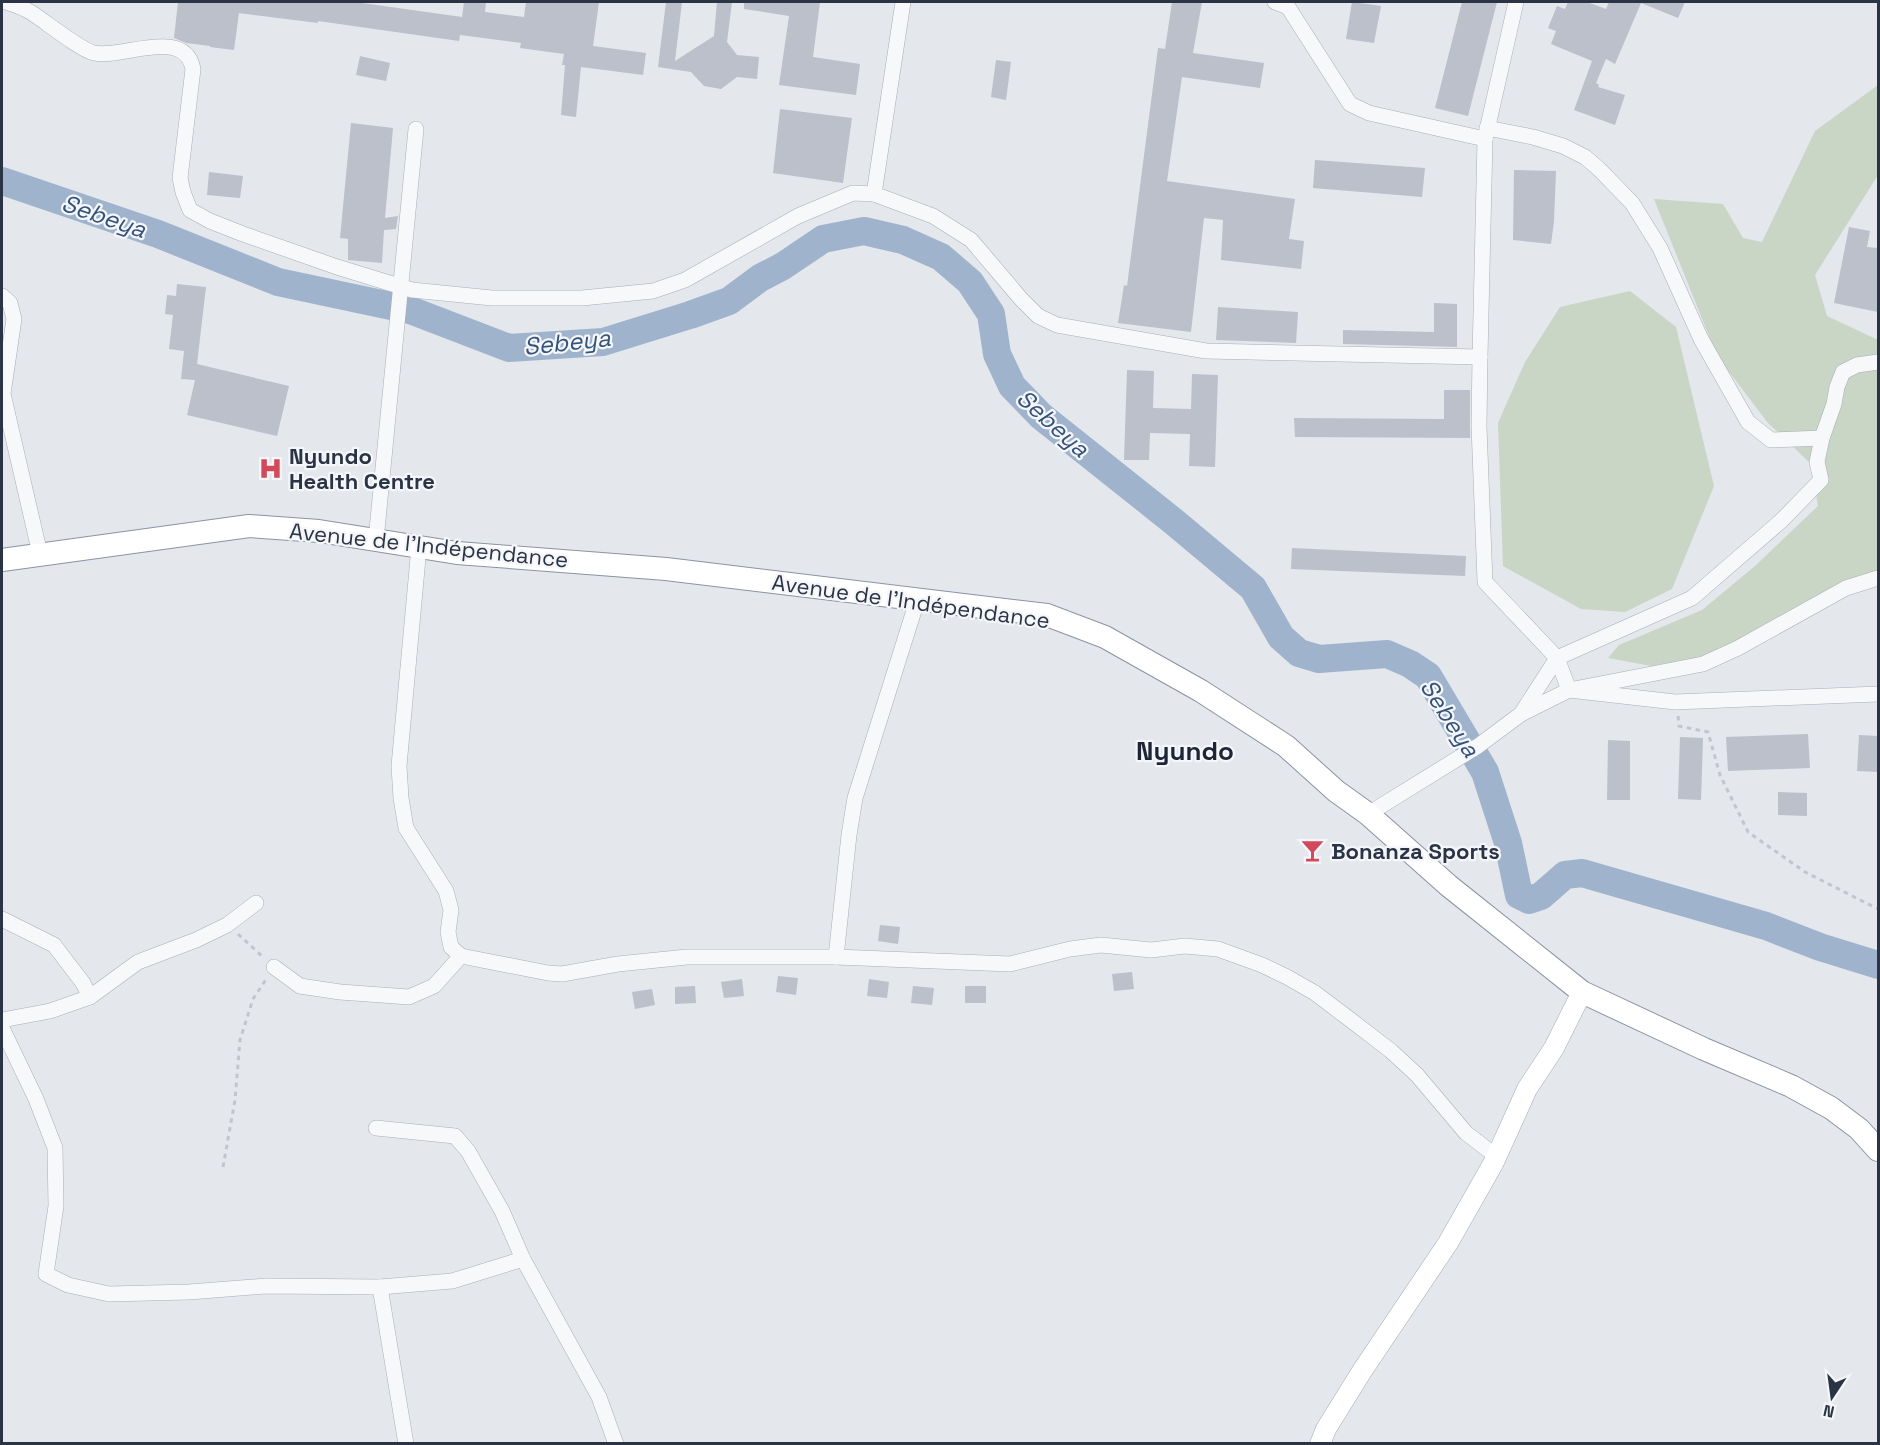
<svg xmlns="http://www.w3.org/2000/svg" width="1880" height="1445" viewBox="0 0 1880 1445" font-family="'Space Grotesk',sans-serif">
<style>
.green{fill:#c9d6c5}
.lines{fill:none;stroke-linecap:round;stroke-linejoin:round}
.river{stroke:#9fb4cc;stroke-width:28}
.building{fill:#bbc0ca}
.minor-casing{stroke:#a9aeb7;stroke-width:16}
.major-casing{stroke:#a3abb8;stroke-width:21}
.highway-casing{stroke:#8b94a3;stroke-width:24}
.path{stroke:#c2c5cb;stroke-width:3;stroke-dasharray:4.5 4.5;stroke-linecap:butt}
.minor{stroke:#f7f8fa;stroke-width:15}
.major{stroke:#fff;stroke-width:20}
.highway{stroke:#fff;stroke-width:22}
.labels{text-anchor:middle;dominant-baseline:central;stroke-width:4.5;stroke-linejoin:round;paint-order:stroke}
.poi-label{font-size:22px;font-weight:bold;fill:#2b3445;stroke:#f4f6f9;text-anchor:start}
.street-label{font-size:22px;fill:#2b3445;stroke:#f4f6f9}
.water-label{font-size:24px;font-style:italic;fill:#34527a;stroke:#f4f6f9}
.quarter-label{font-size:26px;font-weight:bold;fill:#1d2536;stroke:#f4f6f9}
</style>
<rect width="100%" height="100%" fill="#e4e7ec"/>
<!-- green -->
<g class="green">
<path d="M1878 85V175L1815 275 1827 316 1876 339 1878 338V577L1708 656 1651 666 1608 658 1619 645 1702 610 1755 566 1818 506 1811 464 1768 423 1717 356 1654 199 1723 204 1743 238 1762 242 1815 131Z"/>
<path d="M1630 291 1676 327 1714 486 1672 589 1625 612 1581 609 1503 566 1498 423 1525 362 1560 307Z"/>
</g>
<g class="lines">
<!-- river -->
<path class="river" d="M2 181 158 234 278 282 410 310 509 348 603 342 690 315 729 301 760 278 783 266 823 239 864 231 903 240 941 257 970 282 991 314 997 354 1012 386 1041 416 1173 521 1253 588 1281 637 1299 653 1319 659 1387 654 1410 664 1428 676 1485 772 1508 843 1519 895 1529 900 1541 896 1565 875 1582 873 1766 926 1820 947 1878 965"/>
</g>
<!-- building -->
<g class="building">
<path d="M178 2H355L462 17 464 2H486L485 12 524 17 526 2H599L593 46 646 53 643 75 581 67 576 117 561 115 565 65H562L564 54 520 48 521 43 460 35 459 41 318 21V23L239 13 234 50 210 47V46L186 43 174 38Z"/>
<path d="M666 2H682L675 61 714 36 717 2H732L727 42 737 55 759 57 757 79 737 77 721 89 704 86 691 72 658 67Z"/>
<path d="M744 2H820L813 57 860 64 856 95 779 85 789 16 744 9Z"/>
<path d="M1172 2H1202L1193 53 1264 63 1260 88 1182 77 1167 181 1295 199 1289 239 1304 241 1301 269 1221 260 1223 220 1204 218 1191 332 1118 323 1124 285 1127 286 1158 48 1165 49Z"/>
<path d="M1352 2 1381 6 1374 43 1346 39Z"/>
<path d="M1462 2H1497L1468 116 1435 108Z"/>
<path d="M1568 2H1587L1606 9 1609 2H1685L1678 18 1641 3 1615 64 1606 59 1596 83 1599 85 1598 87 1625 95 1615 125 1574 110 1592 61 1551 44 1556 31 1548 28 1557 6 1565 9Z"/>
<path d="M360 56 390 63 386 81 356 75Z"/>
<path d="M996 60 1011 62 1006 100 991 97Z"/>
<path d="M780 109 852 118 843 183 773 173Z"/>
<path d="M351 123 393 128 385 218 398 216 396 229 384 230 382 263 348 260V239L340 238Z"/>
<path d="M1315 160 1425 168 1422 197 1313 188Z"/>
<path d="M1514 170 1556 171 1554 221 1551 244 1513 240Z"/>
<path d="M209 172 243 176 240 198 207 195Z"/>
<path d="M1849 227 1870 231 1867 247 1878 248V312L1834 303Z"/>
<path d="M177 284 206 287 197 364 289 386 277 436 187 415 195 380 181 379 184 351 169 349 173 315 165 314 167 295 176 296Z"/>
<path d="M1434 303 1457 304V347L1343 344V330L1434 332Z"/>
<path d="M1218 307 1298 312 1296 343 1216 340Z"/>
<path d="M1127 370 1154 371 1153 408 1191 409 1192 374 1218 375 1215 467 1189 466 1190 434 1150 433 1149 460H1124Z"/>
<path d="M1444 390H1470V438L1295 437 1294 418 1444 419Z"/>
<path d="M1292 548 1466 556 1465 576 1291 569Z"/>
<path d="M1808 734 1810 768 1728 771 1726 737Z"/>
<path d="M1859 735 1878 736V772L1857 771Z"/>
<path d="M1680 737 1703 738 1701 800 1678 799Z"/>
<path d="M1608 740 1630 741V800H1607Z"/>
<path d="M1778 792 1807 793V816L1778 815Z"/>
<path d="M880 925 900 927 898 944 878 941Z"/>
<path d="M1132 972 1134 989 1114 991 1112 974Z"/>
<path d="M778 976 798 978 796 995 776 992Z"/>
<path d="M742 979 744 996 724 998 721 982Z"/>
<path d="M869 979 889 982 887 998 867 996Z"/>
<path d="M695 986 696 1003 675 1004V987Z"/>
<path d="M913 986 934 988 932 1005 911 1003Z"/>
<rect x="965" y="986" width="21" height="17"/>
<path d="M652 989 655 1005 635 1009 632 992Z"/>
</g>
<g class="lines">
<defs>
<g id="minor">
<path d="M6 2C15 5 24 8 32 13 46 22 79 49 94 53 122 59 185 26 193 69L180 178 183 192 190 210 210 221 243 234 337 267 412 290 492 298H582L653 291 685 280 798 216 853 193 874 194"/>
<path d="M903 2 874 194 933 216 971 240 1021 299 1038 316 1057 325 1206 351 1480 357 1485 139 1516 2"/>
<path d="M1275 2 1288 7 1350 104 1369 113 1485 139"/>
<path d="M1487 128 1533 137 1563 146 1585 157 1599 169 1632 203 1660 248 1701 339 1748 422 1771 440 1822 438"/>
<path d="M2 296 10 303 14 319 3 394 40 554"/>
<path d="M1480 357 1479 426 1485 582 1557 658 1521 714"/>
<path d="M1878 362 1857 365 1843 372 1837 387 1834 404 1822 438 1817 462 1821 480 1781 521 1692 598 1557 658 1569 690 1675 702 1878 694"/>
<path d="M376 540 416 129"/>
<path d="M419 547 399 766 401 798 406 828 446 891 451 910 448 932 451 947 461 956 548 973 562 974 618 964 687 957H836L1010 964 1070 949 1101 945 1151 950 1185 946 1218 949 1262 965 1287 977 1315 993 1352 1021 1391 1051 1417 1075 1466 1133 1496 1156"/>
<path d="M1368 814 1478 746 1521 714 1569 690 1703 664 1738 648 1846 588 1878 578"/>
<path d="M2 919 54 945 83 983 90 997 138 962 196 940 227 925 256 903"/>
<path d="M836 957 849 835 855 798 917 601"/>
<path d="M274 967 300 986 340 992 409 997 434 986 461 956"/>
<path d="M2 1020 50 1011 90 997"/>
<path d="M2 1028 36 1099 55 1148 56 1206 46 1274 68 1285 109 1294 189 1292 266 1286 380 1287 452 1281 523 1259"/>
<path d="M376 1128 455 1136 468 1151 502 1211 523 1259 599 1397 616 1444"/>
<path d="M380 1287 406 1444"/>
</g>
<path id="major" d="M1320 1444 1326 1429 1362 1371 1448 1243 1494 1162 1527 1089 1554 1048 1582 992"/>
<path id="highway" d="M2 560 249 526 319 531 457 553 666 569 1047 615 1105 637 1201 691 1286 746 1336 791 1368 814 1449 886 1582 992 1704 1049 1791 1086 1831 1108 1859 1129 1878 1150"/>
</defs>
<!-- minor casing -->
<use href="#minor" class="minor-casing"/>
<!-- major casing -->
<use href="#major" class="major-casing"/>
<!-- highway casing -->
<use href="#highway" class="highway-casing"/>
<!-- path -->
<g class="path">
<path d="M1678 716 1679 726 1708 732 1720 775 1748 832 1805 872 1878 909"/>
<path d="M238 934 264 958"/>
<path d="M223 1167 235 1100 240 1040 253 999 267 978"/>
</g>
<!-- minor -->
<use href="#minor" class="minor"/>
<!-- major -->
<use href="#major" class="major"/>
<!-- highway -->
<use href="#highway" class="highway"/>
</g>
<!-- icons -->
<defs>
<symbol id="hospital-bare" viewBox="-9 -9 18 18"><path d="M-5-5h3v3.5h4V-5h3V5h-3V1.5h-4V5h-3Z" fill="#d1495b" stroke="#f4f6f9" stroke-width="2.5" paint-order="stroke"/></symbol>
<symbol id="bar-bare" viewBox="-9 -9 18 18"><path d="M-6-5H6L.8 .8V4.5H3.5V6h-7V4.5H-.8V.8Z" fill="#d1495b" stroke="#f4f6f9" stroke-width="2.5" paint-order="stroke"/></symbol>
</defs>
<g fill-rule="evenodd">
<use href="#hospital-bare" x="254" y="452" width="33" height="33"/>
<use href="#bar-bare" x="1296" y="834" width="33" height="33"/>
</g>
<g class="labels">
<!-- poi labels -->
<g class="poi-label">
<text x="289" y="456">Nyundo<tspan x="289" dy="25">Health Centre</tspan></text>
<text x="1331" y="851">Bonanza Sports</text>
</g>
<!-- street labels -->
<g class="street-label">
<text transform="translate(429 545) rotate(6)">Avenue de l'Indépendance</text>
<text transform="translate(911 601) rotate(8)">Avenue de l'Indépendance</text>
</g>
<!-- water labels -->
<g class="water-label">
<text transform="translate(104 216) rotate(19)">Sebeya</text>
<text transform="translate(567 342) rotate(-6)">Sebeya</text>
<text transform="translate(1053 423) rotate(42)">Sebeya</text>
<text transform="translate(1450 718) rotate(57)">Sebeya</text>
</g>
<!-- quarter labels -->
<g class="quarter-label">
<text x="1185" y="751">Nyundo</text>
</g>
</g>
<!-- border -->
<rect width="1880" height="1445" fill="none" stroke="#2b3445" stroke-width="6"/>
<!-- north arrow -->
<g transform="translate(1832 1397) rotate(193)" stroke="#f4f6f9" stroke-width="4.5" paint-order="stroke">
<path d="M0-4.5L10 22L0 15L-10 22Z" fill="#2b3445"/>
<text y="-9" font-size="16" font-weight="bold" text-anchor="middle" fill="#2b3445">N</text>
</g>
</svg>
